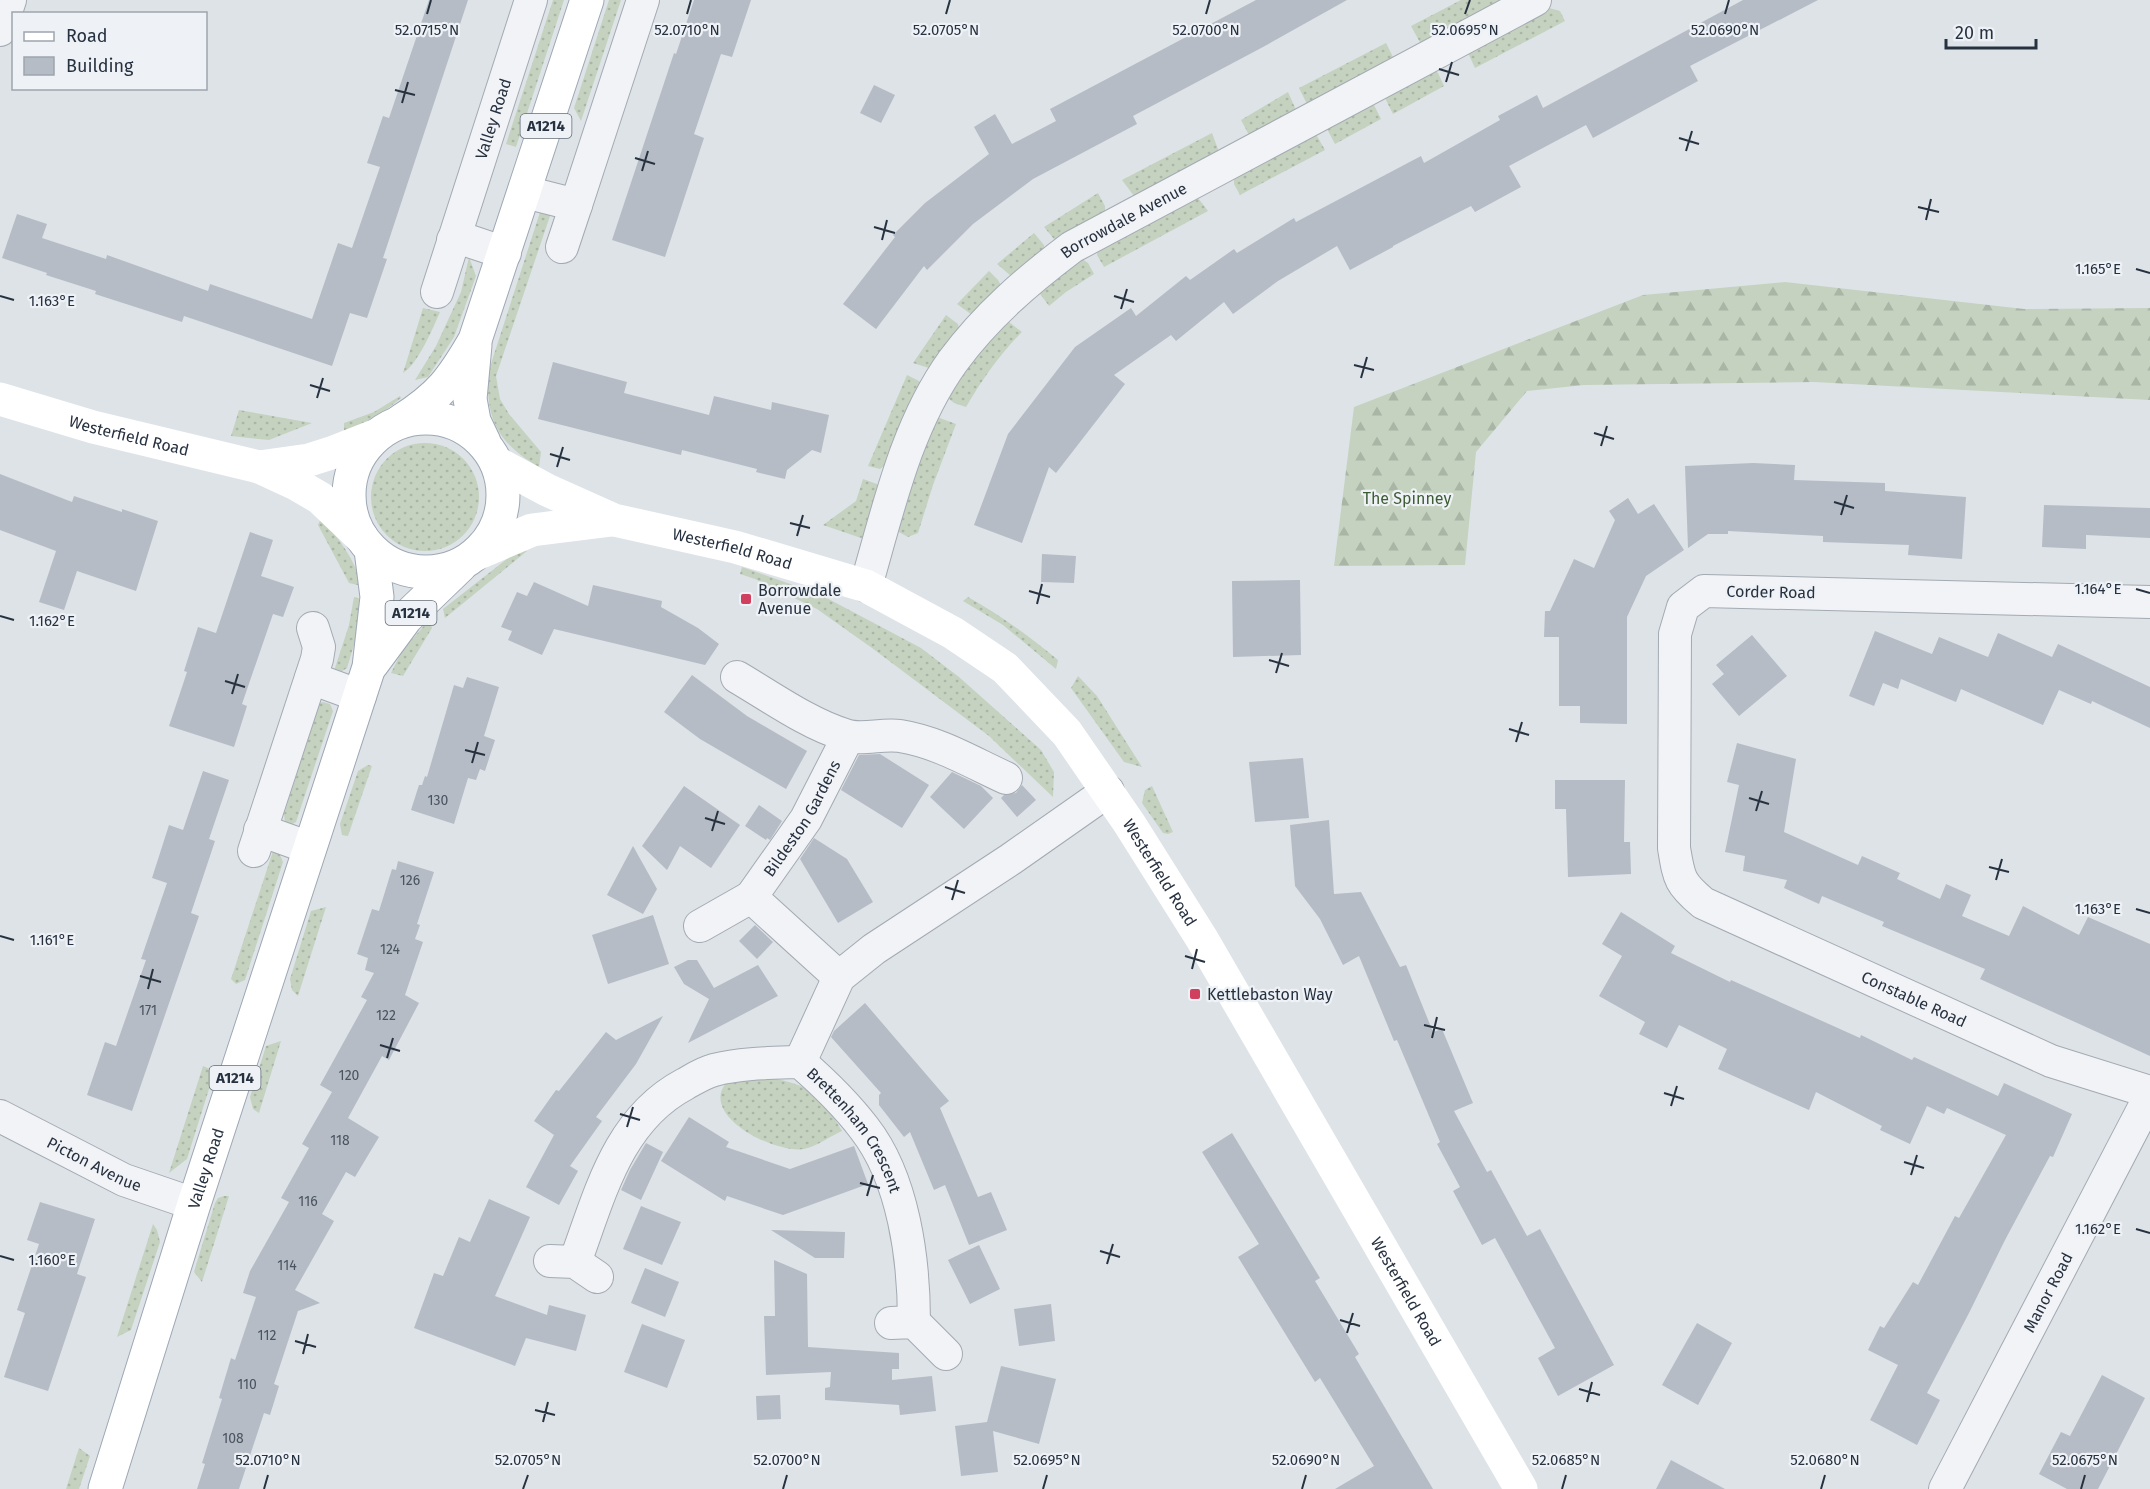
<svg xmlns="http://www.w3.org/2000/svg" width="2150" height="1489" viewBox="0 0 2150 1489" font-family="'Fira Sans',sans-serif">
<style>
.grass{fill:url(#grass-dots)}
.forest{fill:url(#forest-firs)}
.building{fill:#b5bcc5}
.lines{fill:none;stroke-linecap:round;stroke-linejoin:round}
.minor-casing{stroke:#a3aab2;stroke-width:34}
.primary-casing{stroke:#9da8b4;stroke-width:35}
.minor{stroke:#f1f3f7;stroke-width:32}
.secondary{stroke:#fff;stroke-width:33}
.primary{stroke:#fff;stroke-width:33}
.ticks{fill:none;stroke:#273240;stroke-width:2}
.poi-dot{fill:#d13f5e;stroke:#eef2f6;stroke-width:2}
.labels{text-anchor:middle;dominant-baseline:central;stroke-width:4.5;stroke-linejoin:round;paint-order:stroke}
.number-label{font-size:14px;fill:#4a5461}
.shield{fill:#eef2f6;stroke:#636c77;stroke-width:1.5}
.shield-label{font-size:15px;font-weight:bold;fill:#273240}
.street-label{font-size:16px;fill:#273240;stroke:#eef2f6}
.park-label{font-size:16px;fill:#3e5c34;stroke:#eef2f6}
.poi-label{font-size:16px;fill:#273240;stroke:#eef2f6;text-anchor:start}
.ticks-label{font-size:15px;text-anchor:middle;fill:#273240;stroke:#eef2f6;stroke-width:4.5;stroke-linejoin:round;paint-order:stroke}
</style>
<defs>
<pattern id="grass-dots" width="8" height="8" patternUnits="userSpaceOnUse" patternTransform="scale(1.5)"><rect width="8" height="8" fill="#c5d2bf"/><path d="M2 2h.1M6 6h.1" fill="none" stroke="#a9b5a5" stroke-width="1.8" stroke-linecap="round"/></pattern>
<pattern id="forest-firs" width="22" height="20" patternUnits="userSpaceOnUse" patternTransform="scale(1.5)"><rect width="22" height="20" fill="#c5d2bf"/><path d="M5 1l3.5 6h-7zM16 11l3.5 6h-7z" fill="#a9b5a5"/></pattern>
</defs>
<rect width="100%" height="100%" fill="#dee3e8"/>
<!-- grass -->
<g class="grass">
<path d="M553 0H564L516 147 506 144Z"/>
<path d="M609 0H621L581 121 574 108Z"/>
<path d="M1461 0H1505L1422 46 1411 26Z"/>
<path d="M1549 8 1560 11 1565 21 1475 68 1468 53 1471 48Z"/>
<path d="M1386 43 1395 61 1308 106 1299 88Z"/>
<path d="M1433 68 1438 73 1444 86 1393 114 1385 98 1387 91Z"/>
<path d="M1288 92 1296 110 1249 135 1241 120Z"/>
<path d="M1368 103 1374 105 1381 119 1335 144 1327 129Z"/>
<path d="M1212 133 1219 152 1137 200 1122 180Z"/>
<path d="M1312 134 1317 136 1325 150 1240 195 1234 184V173Z"/>
<path d="M1098 193 1105 206V213L1062 239H1054L1044 227Z"/>
<path d="M1191 196 1198 198 1208 211 1104 267 1097 255 1098 246Z"/>
<path d="M542 206 552 210 496 376 500 399 509 414 541 452 539 467C498 443 486 420 488 373Z"/>
<path d="M1034 233 1044 245V252L1011 276 997 264Z"/>
<path d="M469 257 476 276 454 337 428 377 415 380 436 346 461 292Z"/>
<path d="M1079 257 1088 263 1094 274 1066 292 1049 306 1038 291Z"/>
<path d="M989 271 998 280 1002 287 972 315 957 304Z"/>
<path d="M423 308 440 312C433 328 418 364 403 373Z"/>
<path d="M946 315 958 324 960 334 932 369 913 363Z"/>
<path d="M1004 322H1009L1022 332C1000 354 982 380 966 407L954 403 947 397 956 379Z"/>
<path d="M907 375 919 381 924 389 891 461 880 469 868 466Z"/>
<path d="M400 396 401 398 381 414 344 433V423L374 412Z"/>
<path d="M239 410 312 423 269 440 231 436Z"/>
<path d="M937 417 956 424 933 485 918 533 908 537 897 531 911 476Z"/>
<circle cx="425" cy="497" r="54"/>
<path d="M863 479 877 484 882 489 866 535 861 538 823 525 856 501Z"/>
<path d="M321 518C339 538 355 560 362 586L349 583 318 525Z"/>
<path d="M521 548 527 551 445 618 443 609Z"/>
<path d="M742 567 821 595 921 648 959 677 1041 750 1054 772 1053 797 989 736 872 648 817 609 755 579 740 574Z"/>
<path d="M354 597 361 599 364 612 347 668 339 673 334 671 349 625Z"/>
<path d="M968 597C1000 615 1029 636 1058 660L1056 669 1003 625 963 601Z"/>
<path d="M429 620 432 628 403 676 391 673 402 651Z"/>
<path d="M1078 676 1097 696 1142 767 1124 762 1071 688Z"/>
<path d="M323 702 330 704 333 711 296 822 289 826 285 823 284 814 320 703Z"/>
<path d="M368 765 372 766 348 836 342 835 340 824 358 771Z"/>
<path d="M1152 786 1173 832 1168 834 1163 833 1142 803 1145 790Z"/>
<path d="M275 845 278 850 283 862 245 980 236 984 231 979Z"/>
<path d="M326 907 298 996 292 990 290 979 311 911Z"/>
<path d="M281 1041 259 1113 253 1109 250 1097 266 1046Z"/>
<path d="M203 1066 212 1070 214 1073 187 1159 169 1173Z"/>
<path d="M770 1078C812 1085 821 1095 842 1131 830 1136 816 1147 804 1149 774 1154 696 1114 728 1081Z"/>
<path d="M224 1196H229L202 1282 194 1272 196 1265 215 1203 218 1198Z"/>
<path d="M153 1224 157 1230 160 1242 131 1330 117 1337Z"/>
<path d="M79 1448 90 1456 79 1489H66Z"/>
</g>
<!-- forest -->
<path class="forest" d="M1785 282 2024 309 2150 308V400L1814 382 1584 385 1527 391 1476 452 1465 565 1334 566 1354 407 1643 295Z"/>
<!-- building -->
<g class="building">
<path d="M429 0H468L383 258 387 259 367 318 350 313 332 366 184 316 182 322 95 294 96 291 46 275 47 273 2 258 17 214 47 224 42 238 106 259 107 255 208 291 210 284 312 319 338 243 352 248 380 167 367 163 383 116 389 118Z"/>
<path d="M694 0H751L732 57 721 54 694 134 704 138 665 257 612 240 674 53 676 54Z"/>
<path d="M1256 0H1347L1263 47 1133 116 1137 124 1033 179 973 224 927 270 924 266 876 329 843 304 895 237 893 235 925 203 989 154 974 127 995 114 1012 144 1056 121 1050 109Z"/>
<path d="M1743 0H1818L1690 66 1698 81 1593 138 1586 125 1509 166 1521 187 1475 212 1471 206 1393 246V247L1350 270 1337 246 1278 281 1233 314 1224 302 1176 341 1171 335 1114 375 1125 384 1056 473 1049 467 1022 543 974 525 1008 434 1075 347 1131 308 1136 316 1186 276 1190 280 1234 249 1237 253 1294 218 1296 222 1421 156 1424 163 1500 120 1498 116 1537 95 1543 108Z"/>
<path d="M874 85 895 95 881 123 860 113Z"/>
<path d="M553 362 627 382 624 393 709 415 714 396 771 410 772 402 829 415 821 453 812 450 787 470 785 479 756 472 757 469 682 450 681 455 538 419Z"/>
<path d="M1753 463 1795 465 1794 480 1885 483V491L1966 497 1962 559 1908 555 1909 545 1823 542V536L1728 531V534H1708L1688 548 1685 466Z"/>
<path d="M0 474 72 502 74 496 122 512V509L158 521 136 591 77 571 64 610 39 602 56 551 0 530Z"/>
<path d="M1628 498 1638 514 1654 504 1684 550 1646 576 1627 617V724L1580 723V706H1559V637H1544L1545 611H1550L1574 559 1594 568 1615 520 1609 511Z"/>
<path d="M2044 505 2150 508V538L2086 535V549L2042 547Z"/>
<path d="M250 532 273 540 261 576 294 587 283 617 273 614 242 704 247 706 234 747 169 726 187 672 184 671 198 627 216 633Z"/>
<path d="M1042 554 1076 556 1074 583 1041 582Z"/>
<path d="M1300 580 1301 655 1233 657 1232 581Z"/>
<path d="M534 582 588 606 593 585 662 601 661 607 698 628 719 644 705 665 554 629 542 655 508 640 512 631 501 627 517 592 527 596Z"/>
<path d="M1875 631 1932 654 1939 637 1988 657 1998 633 2052 657 2058 644 2150 687V728L2092 701 2091 704 2059 690 2043 725 1961 689 1956 702 1901 679 1898 689 1883 683 1874 706 1849 696Z"/>
<path d="M1752 635 1787 676 1739 716 1712 684 1724 674 1716 665Z"/>
<path d="M692 675 747 716 807 751 786 789 700 739 664 712Z"/>
<path d="M467 677 499 687 484 736 495 740 485 771 480 769 476 780 468 778 454 824 411 810 419 785H422L425 776 427 777 454 685 463 688Z"/>
<path d="M1737 743 1796 759 1784 832 1858 865 1862 856 1900 873 1897 879 1940 899 1946 884 1971 895 1962 916 2009 936 2023 906 2079 935 2088 917 2150 944V1056L1980 979 1985 969 1882 926 1884 922 1822 896 1819 904 1784 888 1787 880 1743 871 1745 856 1725 852 1739 785 1727 782Z"/>
<path d="M880 754 929 785 902 828 841 790 859 755Z"/>
<path d="M1303 758 1309 818 1255 822 1249 762Z"/>
<path d="M203 771 229 780 209 839 215 841 191 913 199 916 132 1111 87 1095 105 1042 116 1046 146 960 141 959 167 883 152 878 169 825 183 830Z"/>
<path d="M952 772 981 786 993 798 964 829 930 797Z"/>
<path d="M1555 780H1625L1624 842H1630L1631 874 1568 877 1566 809H1555Z"/>
<path d="M1022 785 1036 800 1017 817 1001 798 1004 795 1016 793Z"/>
<path d="M684 786 740 825 711 868 680 846 667 870 642 846Z"/>
<path d="M759 805 782 821 770 840 767 838 766 840 745 826Z"/>
<path d="M1329 820 1334 894 1361 892 1400 967 1406 965 1433 1032 1442 1029 1473 1103 1454 1111 1487 1172 1491 1170 1527 1236 1540 1229 1614 1365 1558 1396 1538 1358 1555 1348 1495 1238 1482 1245 1453 1191 1460 1187 1437 1144 1440 1142 1397 1040 1394 1041 1359 956 1343 965 1320 919 1295 886 1290 825Z"/>
<path d="M814 838 847 859 873 902 838 923 800 859Z"/>
<path d="M633 846 657 889 643 914 607 895Z"/>
<path d="M398 861 434 872 417 924 420 925 415 939 423 942 405 995 419 1003 389 1060 382 1056 348 1118 379 1137 355 1177 346 1172 322 1214 334 1221 295 1290 320 1303 298 1311 274 1384 279 1386 270 1415 264 1413 239 1489H197L205 1464 202 1463 222 1399 219 1398 231 1358 235 1360 256 1297 243 1293 250 1271 289 1202 281 1198 309 1148 302 1144 332 1092 320 1085 367 1000 361 997 374 973 365 970 368 958 357 954 372 909 379 911 392 869 396 870Z"/>
<path d="M1621 912 1675 946 1671 953 1730 982 1731 980 1860 1038 1861 1035 1912 1060 1914 1057 1998 1096 2004 1083 2072 1114 2053 1157 2050 1156 2005 1240 1969 1313 1927 1393 1940 1400 1917 1445 1870 1420 1898 1365 1868 1350 1880 1326 1884 1328 1913 1282 1918 1285 1955 1216 1959 1218 2006 1135 1947 1108 1944 1114 1927 1106 1910 1144 1880 1130 1882 1126 1816 1092 1809 1110 1718 1069 1727 1049 1679 1025 1667 1048 1639 1034 1645 1022 1599 996 1622 956 1602 944Z"/>
<path d="M653 915 669 964 608 984 592 935Z"/>
<path d="M755 925 773 942 757 959 739 941Z"/>
<path d="M688 960H697L714 988 758 965 778 996 688 1043 709 999 684 984 674 967Z"/>
<path d="M865 1003 949 1101 940 1108 978 1197 991 1192 1007 1230 969 1245 945 1185 934 1190 910 1132 904 1137 879 1105V1095L881 1093 831 1037 834 1031Z"/>
<path d="M663 1016 636 1064 596 1117 602 1121 570 1166 578 1171 559 1205 526 1187 554 1135 534 1121 556 1090 559 1091 606 1032 616 1040Z"/>
<path d="M689 1117 729 1142 726 1147 790 1169 854 1146 868 1184 783 1215 727 1196 725 1201 661 1161Z"/>
<path d="M1232 1133 1320 1278 1315 1281 1359 1354 1355 1357 1433 1489H1335L1374 1466 1320 1378 1315 1382 1238 1257 1259 1244 1202 1152Z"/>
<path d="M646 1143 663 1152 641 1200 621 1190 630 1170Z"/>
<path d="M489 1199 530 1217 495 1296 547 1315 549 1305 586 1315 576 1351 526 1338 515 1366 414 1328 434 1273 443 1276 459 1237 470 1242Z"/>
<path d="M40 1202 95 1219 77 1274 86 1277 48 1391 4 1377 25 1313 17 1310 39 1244 27 1240Z"/>
<path d="M641 1206 681 1222 662 1265 623 1249Z"/>
<path d="M771 1230 845 1232 844 1258H815Z"/>
<path d="M979 1245 1000 1289 970 1304 948 1260Z"/>
<path d="M774 1260 807 1274 808 1347 899 1353V1369H892V1380L932 1376 936 1411 900 1415 899 1405 825 1400V1388L830 1387 831 1372 766 1375 764 1316H775Z"/>
<path d="M645 1268 679 1282 665 1317 631 1303Z"/>
<path d="M1051 1304 1055 1341 1019 1346 1014 1309Z"/>
<path d="M1697 1323 1732 1343 1698 1405 1662 1385Z"/>
<path d="M642 1324 685 1340 667 1388 624 1372Z"/>
<path d="M1001 1366 1056 1379 1039 1444 993 1431 998 1472 961 1476 955 1426 987 1422Z"/>
<path d="M2102 1375 2145 1398 2098 1489H2067L2039 1474 2061 1432 2070 1436Z"/>
<path d="M780 1395 781 1419 757 1420 756 1396Z"/>
<path d="M1671 1460 1725 1489H1656Z"/>
</g>
<g class="lines">
<defs>
<g id="minor">
<path d="M0 30 10 0"/>
<path d="M525 192 576 205 643 0"/>
<path d="M453 240 469 241 505 253"/>
<path d="M562 247 576 205"/>
<path id="s1" d="M437 292 531 0"/>
<path id="s2" d="M866 586C888 510 906 426 953 361 986 316 1027 281 1072 247L1535 0"/>
<path id="s3" d="M2150 602 1704 591 1683 607 1675 634 1674 848C1679 878 1679 883 1703 903L2051 1061 2150 1092"/>
<path d="M737 677C771 697 807 723 845 735 862 741 882 733 900 736 938 742 971 762 1006 778"/>
<path d="M311 678 360 696"/>
<path d="M260 830 310 848"/>
<path d="M254 851 317 659 319 647 313 628"/>
<path d="M700 926 751 897"/>
<path id="s4" d="M839 977 751 897 806 819 848 737"/>
<path d="M800 1062 839 977 874 949 1011 859 1108 791"/>
<path id="s5" d="M0 1116 124 1180 194 1204"/>
<path d="M550 1261 575 1262 597 1277"/>
<path id="s6" d="M575 1262C600 1195 617 1120 685 1084 694 1079 703 1073 714 1070 742 1063 771 1063 800 1062 823 1082 845 1103 864 1128 904 1179 914 1260 914 1322"/>
<path d="M891 1323 914 1322 946 1354"/>
<path id="s7" d="M1945 1489 2150 1096"/>
</g>
<g id="primary">
<path d="M475 345 470 399 474 421 484 442"/>
<circle cx="426" cy="495" r="77"/>
<path d="M401 421C440 396 452 380 475 340L587 0"/>
<path d="M372 664 406 618 461 565"/>
<path id="s10" d="M105 1489 194 1204 369 667 377 597 371 550"/>
</g>
</defs>
<!-- minor casing -->
<use href="#minor" class="minor-casing"/>
<!-- primary casing -->
<use href="#primary" class="primary-casing"/>
<!-- minor -->
<use href="#minor" class="minor"/>
<!-- secondary -->
<g class="secondary">
<path id="s8" d="M0 399 93 427 259 467 296 484 320 498 362 538"/>
<path id="s9" d="M497 463 547 490 614 520 735 547 866 586 953 633 1005 668 1067 733 1129 823 1202 939 1521 1489"/>
<path d="M259 467 309 460 331 453 377 435"/>
<path d="M476 554 532 530 612 520"/>
</g>
<!-- primary -->
<use href="#primary" class="primary"/>
</g>
<!-- ticks -->
<path class="ticks" d="M427 14 431 0M687 14 691 0M946 14 950 0M1206 14 1210 0M1465 14 1470 0M1725 14 1729 0M1439 69 1459 75M1446 82 1452 62M395 90 415 95M402 103 408 82M1679 138 1699 144M1686 151 1692 131M635 158 655 164M642 171 648 151M1918 207 1939 212M1926 220 1931 199M874 227 895 233M882 240 887 220M2136 269 2150 273M0 296 14 300M1114 296 1134 302M1121 309 1127 289M1354 365 1374 370M1361 378 1367 357M310 385 330 391M317 398 323 378M1594 433 1614 439M1601 446 1607 426M550 454 570 460M557 467 563 447M1834 502 1854 508M1841 515 1847 495M790 523 810 528M797 536 803 515M2136 589 2150 593M1029 591 1050 597M1037 604 1042 584M0 616 14 620M1269 660 1289 666M1276 673 1282 653M225 681 245 687M232 694 238 674M1509 729 1529 735M1516 742 1522 722M465 750 485 755M472 763 478 742M1749 798 1769 804M1756 811 1762 791M705 818 725 824M712 831 718 811M1989 867 2009 872M1996 880 2002 859M945 887 965 893M952 900 958 880M2136 909 2150 913M0 936 14 940M1185 956 1205 962M1192 969 1197 949M140 976 161 982M148 989 153 969M1424 1025 1445 1030M1432 1038 1437 1017M380 1045 400 1051M387 1058 393 1038M1664 1093 1684 1099M1671 1106 1677 1086M620 1114 640 1120M627 1127 633 1107M1904 1162 1924 1168M1911 1175 1917 1155M860 1183 880 1188M867 1196 873 1175M2136 1229 2150 1233M1100 1251 1120 1257M0 1256 14 1260M1107 1264 1113 1244M1340 1320 1360 1326M1347 1333 1353 1313M295 1341 316 1347M303 1354 308 1334M1579 1389 1600 1395M1587 1402 1592 1382M535 1410 555 1415M543 1422 548 1402M264 1489 268 1475M523 1489 528 1475M783 1489 787 1475M1043 1489 1047 1475M1302 1489 1306 1475M1562 1489 1566 1475M1821 1489 1825 1475M2081 1489 2085 1475"/>
<!-- markers -->
<g class="poi-dot">
<rect x="740" y="593" width="12" height="12" rx="3"/>
<rect x="1189" y="988" width="12" height="12" rx="3"/>
</g>
<g class="labels">
<!-- number labels -->
<g class="number-label">
<text x="438" y="800">130</text>
<text x="410" y="880">126</text>
<text x="390" y="949">124</text>
<text x="148" y="1010">171</text>
<text x="386" y="1015">122</text>
<text x="349" y="1075">120</text>
<text x="340" y="1140">118</text>
<text x="308" y="1201">116</text>
<text x="287" y="1265">114</text>
<text x="267" y="1335">112</text>
<text x="247" y="1384">110</text>
<text x="233" y="1438">108</text>
</g>
<!-- shield labels -->
<g class="shield">
<rect x="520.5" y="114" width="51" height="24" rx="4.5"/>
<rect x="385.5" y="601" width="51" height="24" rx="4.5"/>
<rect x="209.5" y="1066" width="51" height="24" rx="4.5"/>
</g>
<g class="shield-label">
<text x="546" y="126">A1214</text>
<text x="411" y="613">A1214</text>
<text x="235" y="1078">A1214</text>
</g>
<!-- street labels -->
<g class="street-label">
<text stroke="none"><textPath href="#s1" startOffset="182">Valley Road</textPath></text>
<text stroke="none"><textPath href="#s2" startOffset="466">Borrowdale Avenue</textPath></text>
<text stroke="none"><textPath href="#s8" startOffset="134">Westerfield Road</textPath></text>
<text stroke="none"><textPath href="#s9" startOffset="252">Westerfield Road</textPath></text>
<text transform="translate(1771 592) rotate(1)">Corder Road</text>
<text stroke="none"><textPath href="#s4" startOffset="213">Bildeston Gardens</textPath></text>
<text stroke="none"><textPath href="#s9" startOffset="810">Westerfield Road</textPath></text>
<text stroke="none"><textPath href="#s3" startOffset="1011">Constable Road</textPath></text>
<text stroke="none"><textPath href="#s6" startOffset="422">Brettenham Crescent</textPath></text>
<text stroke="none"><textPath href="#s5" startOffset="106">Picton Avenue</textPath></text>
<text stroke="none"><textPath href="#s10" startOffset="336">Valley Road</textPath></text>
<text stroke="none"><textPath href="#s9" startOffset="1296">Westerfield Road</textPath></text>
<text stroke="none"><textPath href="#s7" startOffset="222">Manor Road</textPath></text>
</g>
<!-- park labels -->
<g class="park-label">
<text x="1407" y="498">The Spinney</text>
</g>
<!-- poi labels -->
<g class="poi-label">
<text x="758" y="590">Borrowdale<tspan x="758" dy="18">Avenue</tspan></text>
<text x="1207" y="994">Kettlebaston Way</text>
</g>
</g>
<g class="ticks-label">
<text x="427" y="35">52.0715°N</text>
<text x="687" y="35">52.0710°N</text>
<text x="946" y="35">52.0705°N</text>
<text x="1206" y="35">52.0700°N</text>
<text x="1465" y="35">52.0695°N</text>
<text x="1725" y="35">52.0690°N</text>
<text x="2098" y="274">1.165°E</text>
<text x="52" y="306">1.163°E</text>
<text x="2098" y="594">1.164°E</text>
<text x="52" y="626">1.162°E</text>
<text x="2098" y="914">1.163°E</text>
<text x="52" y="945">1.161°E</text>
<text x="2098" y="1234">1.162°E</text>
<text x="52" y="1265">1.160°E</text>
<text x="268" y="1465">52.0710°N</text>
<text x="528" y="1465">52.0705°N</text>
<text x="787" y="1465">52.0700°N</text>
<text x="1047" y="1465">52.0695°N</text>
<text x="1306" y="1465">52.0690°N</text>
<text x="1566" y="1465">52.0685°N</text>
<text x="1825" y="1465">52.0680°N</text>
<text x="2085" y="1465">52.0675°N</text>
</g>
<!-- legend -->
<rect x="12" y="12" width="195" height="78" fill="#eef2f6" stroke="#9ea5ad" stroke-width="1.5"/>
<rect x="24" y="32" width="30" height="9" fill="#ffffff" stroke="#9ea5ad" stroke-width="1.5"/>
<text x="66" y="42" font-size="18" fill="#273240">Road</text>
<rect x="24" y="57" width="30" height="18" fill="#b5bcc5" stroke="#9ea5ad" stroke-width="1.5"/>
<text x="66" y="72" font-size="18" fill="#273240">Building</text>
<!-- scale -->
<path d="M1946 39v9h90v-9" fill="none" stroke="#273240" stroke-width="3"/>
<text x="1955" y="39" font-size="18" fill="#273240" stroke="#eef2f6" stroke-width="4.5" paint-order="stroke">20 m</text>
</svg>
